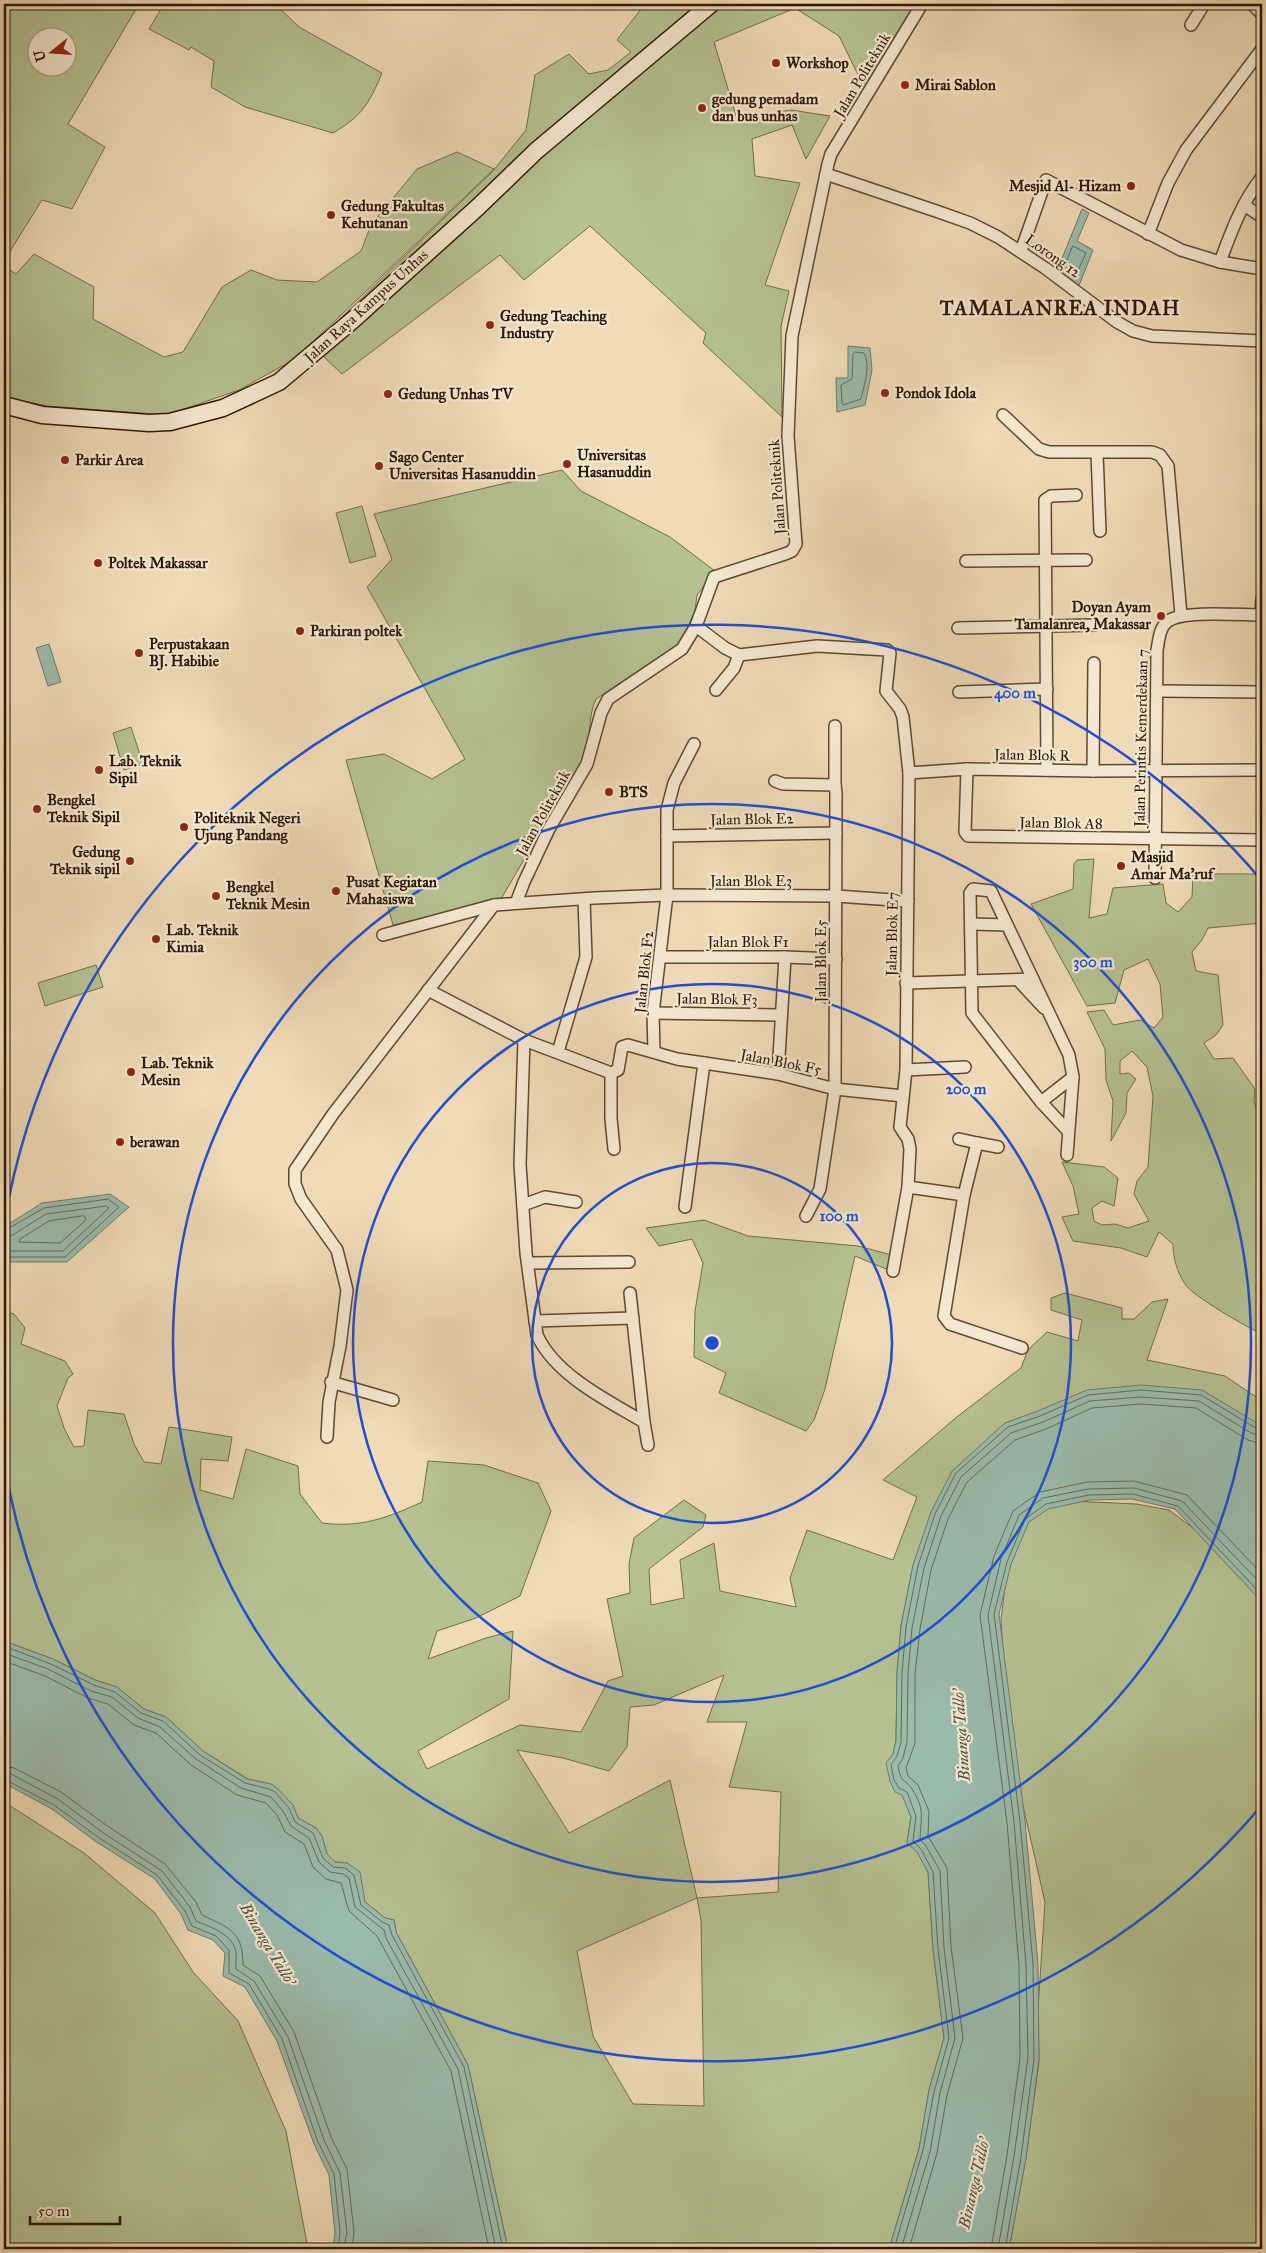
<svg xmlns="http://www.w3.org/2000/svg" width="1266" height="2253" viewBox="0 0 1266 2253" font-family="'IM FELL Great Primer',serif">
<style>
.green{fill:#b5c191;stroke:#706c4c;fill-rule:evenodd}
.water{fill:#9abbab;stroke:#6e7969}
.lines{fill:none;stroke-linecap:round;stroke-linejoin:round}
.shore{stroke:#636958;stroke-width:1}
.street-casing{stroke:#5d4832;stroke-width:14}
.secondary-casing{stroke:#2c1706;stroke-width:19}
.street{stroke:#f5e8d0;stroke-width:11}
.secondary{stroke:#f5e8d0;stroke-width:16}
.ring{fill:none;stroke:#1d4ed8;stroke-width:2.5}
.poi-dot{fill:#8f2418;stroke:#f5e8d0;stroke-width:2}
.labels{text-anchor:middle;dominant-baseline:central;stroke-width:4.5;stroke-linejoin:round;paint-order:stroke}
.poi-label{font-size:15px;font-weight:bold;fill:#2c1706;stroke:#f5e8d0;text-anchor:start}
.street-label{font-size:15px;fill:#2c1706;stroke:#f5e8d0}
.water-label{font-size:16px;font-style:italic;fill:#525040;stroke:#f5e8d0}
.district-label{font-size:20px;font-weight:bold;letter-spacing:1px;fill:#2c1706;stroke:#f5e8d0}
.centre{fill:#1d4ed8;stroke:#f5e8d0;stroke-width:2.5}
.ring-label{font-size:15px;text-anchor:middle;font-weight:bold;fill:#1d4ed8;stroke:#f5e8d0;stroke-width:4.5;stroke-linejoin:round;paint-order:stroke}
</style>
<rect width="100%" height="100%" fill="#efdbb6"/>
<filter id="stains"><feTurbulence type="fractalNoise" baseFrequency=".004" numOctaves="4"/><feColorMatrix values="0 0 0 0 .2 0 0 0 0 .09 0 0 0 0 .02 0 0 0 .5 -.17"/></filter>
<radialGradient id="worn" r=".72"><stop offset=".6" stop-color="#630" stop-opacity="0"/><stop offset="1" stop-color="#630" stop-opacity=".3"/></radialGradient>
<!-- green -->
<g class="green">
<path d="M4 4H139L68 124 105 147 72 209 42 200 4 261ZM38 38H68V68H38Z"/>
<path d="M164 4H275L299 27 382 73C369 104 362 116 333 133L245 107 211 87 214 61 191 47 189 50 149 29Z"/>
<path d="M638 4H915L908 20 865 89 839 36 795 8 714 42 737 119 791 110 830 116 806 159 792 125 752 139 755 176 800 183 765 285 789 291 781 326 782 417 703 343 706 333 590 226 524 280 500 255 342 374 326 359 315 343 492 172 526 130 535 75 569 54 589 74 608 70 631 52 617 40 641 9Z"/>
<path d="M457 152 494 169 295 359 239 390 167 415 48 406 4 397V266L16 274 34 254 94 287 93 319 164 357 183 352 222 287 251 270 277 280 317 282 361 251 371 225 417 169Z"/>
<path d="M562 470 581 491 670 537 715 571 697 595 695 611 680 643 596 699C588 716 591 735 586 754L501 899 393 925 346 760 384 754 432 779 465 759 367 587 392 559 374 514Z"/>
<path d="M362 506 376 556 350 563 336 513Z"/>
<path d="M131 727 143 764 124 770 113 733Z"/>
<path d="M1094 859 1089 918 1107 914 1113 888 1163 884 1166 903 1178 912 1192 897 1193 874H1262V923L1208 928 1202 940 1192 952 1196 971 1218 975 1223 1025 1216 1035 1204 1043 1214 1059 1233 1058 1255 1089 1254 1101 1262 1128V1334C1248 1328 1191 1295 1185 1284 1177 1272 1173 1258 1173 1244L1159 1232 1147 1257 1121 1248 1073 1241 1062 1217 1079 1214 1073 1186 1062 1162 1104 1167 1118 1178 1114 1206 1102 1201 1092 1208 1094 1221 1102 1225 1115 1224 1128 1228 1149 1221 1134 1194 1137 1181 1148 1167 1153 1096 1147 1067 1132 1051 1120 1061V1074L1129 1073 1136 1079 1127 1093 1126 1113 1111 1141 1113 1101 1106 1080 1105 1049 1087 1012 1104 1010 1113 1025 1140 1020 1154 1028 1163 1017 1160 984 1148 959 1124 970 1115 1003 1087 1006 1031 904 1073 889 1074 864 1077 860Z"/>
<path d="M96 965 103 987 45 1006 38 983Z"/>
<path d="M704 1220 748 1236 858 1246 899 1257 886 1269 855 1256 825 1389 814 1420 806 1431 719 1393 726 1373 694 1357 695 1311 703 1263 692 1239 659 1246 646 1228Z"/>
<path d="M1065 1293 1122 1308V1319H1134L1152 1302 1168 1299 1147 1360 1225 1376 1262 1401V1426L1257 1423 1042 1410 1005 1423 913 1565 901 1626 897 1673 896 1741 893 1754 902 1794 911 1817 907 1843 917 1851 928 1872 933 1949 944 2038 929 2090 919 2149 889 2249H508L468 2065 396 1932 394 1920 385 1918 365 1902 359 1872 347 1863 335 1862 327 1854 322 1836 316 1828 298 1818 293 1805 271 1784 248 1779 203 1751 166 1717 144 1709 117 1687 95 1680 53 1659 4 1641V1311L14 1314 25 1328 21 1344 65 1361 73 1374 68 1378 57 1406 64 1428 74 1447 84 1446 88 1410 124 1414 134 1444 144 1462 161 1464 169 1427 232 1437 228 1461 201 1459 200 1490 233 1499 246 1449 298 1466 300 1494 322 1523C361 1528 387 1518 422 1502L428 1461 484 1465 538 1483 551 1511 520 1596 476 1618 437 1631 428 1659 486 1638 513 1631 509 1699 418 1751 427 1769 520 1725 581 1732 608 1681 623 1676 607 1599 630 1593 629 1564 634 1538 684 1500 706 1515 703 1527 649 1569 651 1605 684 1598 680 1560 714 1543 720 1591 796 1607 790 1578 807 1530 893 1560 917 1497 883 1480 958 1416 1021 1368 1028 1350 1047 1332 1078 1341 1082 1320 1051 1310V1298ZM724 1675 707 1722H747L729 1787 781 1792 778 1892 697 1898 670 1780 569 1833 517 1750 563 1758 609 1771 627 1747 630 1707 654 1705ZM697 1898 701 1920 704 2106 633 2104 593 2036 577 1951Z"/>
<path d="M1071 1501 1136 1504 1169 1510 1222 1550 1262 1601V2249H1009L1026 2158 1039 2061 1038 2010 1045 1902 1008 1740 1001 1619 1006 1579 1018 1539 1032 1514Z"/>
<path d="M4 1802 84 1853 155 1913 193 1972 238 2021 286 2131 308 2249H4Z"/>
</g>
<!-- water -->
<g class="water">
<path d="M1082 209 1089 213 1077 241 1093 250 1078 288 1056 273Z"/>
<path d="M848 346 870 348 872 370 865 405 837 412 836 378H848Z"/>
<path d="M49 644 61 682 48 686 36 648Z"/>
<path d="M110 1194 129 1207 67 1262H4V1227L42 1203Z"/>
<path d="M1141 1385 1202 1390 1262 1426V1602L1175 1509 1132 1499 1090 1500 1048 1509 1029 1522 1011 1564 999 1614 1025 1821 1038 1964 1039 2059 1026 2158 1009 2249H889L919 2149 929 2090 944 2038 933 1949 928 1872 917 1852 907 1843 911 1817 902 1795 895 1792 890 1781 886 1763 893 1754 896 1741 897 1673 901 1626 913 1565 931 1512 952 1471 1005 1423 1038 1411 1087 1390Z"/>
<path d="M4 1641 53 1659 95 1680 117 1687 144 1709 166 1717 203 1751 247 1779 271 1784 278 1789 293 1805 298 1818 316 1828 322 1836 327 1854 335 1862 347 1863 360 1872 365 1902 385 1918 394 1920 396 1932 468 2065 508 2249H333L335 2233 329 2175 314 2144 277 2041 245 1987 223 1976 225 1953 213 1940 188 1930 181 1914 155 1879 95 1841 52 1809 4 1783Z"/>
</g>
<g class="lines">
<!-- shore -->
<g class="shore">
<path d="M1073 246 1086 253 1074 279 1063 271Z"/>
<path d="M855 352 864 353C871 366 864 385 861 399L843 405 842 403 841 385 852 379 853 354Z"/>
<path d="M84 1216 86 1220 60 1243 19 1242 20 1239 49 1221Z"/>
<path d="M4 1231 44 1208 108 1199 119 1207 65 1257H4"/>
<path d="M4 1237 11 1236 46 1214 106 1206 109 1208 63 1251H4"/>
<path d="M4 1646 51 1664 94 1685 115 1692 141 1713 163 1721 200 1755 245 1783 269 1789 275 1792 289 1808 295 1822 313 1833 323 1858 333 1867 345 1868 354 1875 361 1905 382 1922 389 1925 392 1935 464 2067 503 2249"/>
<path d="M4 1653 48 1669 91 1691 112 1697 138 1718 160 1727 196 1759 241 1788 271 1797 283 1811 291 1826 309 1838 319 1862 330 1872 343 1874 349 1878 355 1907 384 1930 386 1938 458 2069 496 2249"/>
<path d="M4 1661 45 1676 88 1698 108 1704 134 1725 156 1733 191 1765 237 1795 266 1803 277 1815 285 1832 304 1844 313 1867 326 1879 341 1883 349 1911 377 1936 451 2071 489 2249"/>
<path d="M4 1766 14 1768 61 1792 106 1825 165 1864 196 1902 202 1915C229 1928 243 1931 243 1965L260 1976 294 2032 331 2137 347 2169 354 2232 352 2249"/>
<path d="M4 1773 11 1774 58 1799 102 1832 162 1871 190 1907 196 1921C210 1927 234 1934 236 1953 237 1958 235 1964 236 1969L254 1981 288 2037 324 2140 340 2173 347 2232 344 2249"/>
<path d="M4 1779 54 1805 98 1837 157 1875 185 1911 192 1926 216 1936 229 1950V1973L249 1984 282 2039 318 2142 334 2174 340 2232 338 2249"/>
<path d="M894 2249 923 2150 934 2092 949 2038 938 1949 933 1872 921 1849 913 1841 916 1816 907 1792 899 1788 894 1780 891 1765 897 1756 901 1742 902 1673 906 1627 918 1566 935 1514 956 1473 1008 1427 1040 1416 1088 1395 1141 1390 1201 1395 1254 1427 1262 1430"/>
<path d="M901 2249 930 2152 940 2093 955 2038 944 1948 940 1871 926 1846 920 1839C921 1818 925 1808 912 1789 904 1777 902 1786 898 1766L903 1758 907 1742 908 1673 912 1628 924 1568 941 1516 961 1477 1011 1433 1043 1422 1090 1401 1141 1397 1199 1401 1251 1433 1262 1436"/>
<path d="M909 2249 937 2153 947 2095 963 2038 951 1947 947 1868 928 1836 929 1811 918 1785 908 1776 906 1768 915 1743V1674L920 1629 931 1570 948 1519 967 1482 1015 1440 1046 1429 1092 1408 1141 1404 1196 1408 1248 1440 1262 1444"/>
<path d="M991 2249 1007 2155 1020 2058 1019 1965 1007 1823 980 1615 994 1556 1013 1511 1040 1492 1087 1482 1134 1481 1187 1495 1262 1574"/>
<path d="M998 2249 1014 2156 1028 2058 1026 1965 1014 1822 988 1615 1001 1559 1019 1515 1043 1498 1088 1489 1134 1488 1182 1501 1262 1585"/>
<path d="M1005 2249 1021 2157 1034 2059 1033 1964 1020 1822 994 1614 1007 1562 1025 1519 1046 1504 1089 1495 1133 1494 1178 1506 1262 1595"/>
</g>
<defs>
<g id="street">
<path d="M1252 4 1262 14"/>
<path d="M1191 25 1204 4"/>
<path d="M826 174 936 211 970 223 998 237 1045 268 1117 322 1133 331 1152 336 1262 341"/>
<path d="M1244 205 1262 217"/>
<path d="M1148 234 1168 183 1186 150 1262 49"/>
<path d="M1021 251 1046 180 1181 250 1220 262 1262 269"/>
<path d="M1220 262C1231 232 1242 202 1262 177"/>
<path d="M1003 415 1039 449 1049 452H1152L1160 455 1168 466 1181 615"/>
<path d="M1097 453 1100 531"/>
<path d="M966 561 1086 560"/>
<path d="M696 626 725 648 739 655 817 646 887 650 890 653 886 691 900 709 903 717 909 773 906 1070 900 1127 908 1139 910 1149 908 1187 964 1195 944 1316 950 1324 1022 1348"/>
<path d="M958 628 1095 625"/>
<path d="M716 690 734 668 739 655"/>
<path d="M1157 691 1262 692"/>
<path d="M959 692 1047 689"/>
<path d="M835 726V785"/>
<path d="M967 769 965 832 968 836 1262 840"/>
<path d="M1047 770 1045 500 1051 496 1076 495"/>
<path d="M1093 771 1094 663"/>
<path d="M909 773 967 769 1093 771 1262 770"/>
<path d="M775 781 783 784 835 785 836 793 835 1089 820 1189 806 1216"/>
<path d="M667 836 836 833"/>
<path d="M1155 878 1157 650C1159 640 1159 628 1168 621 1183 610 1240 615 1261 615L1262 599"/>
<path d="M516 903 524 882 549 829 587 764 601 713 608 699 682 649 696 626 714 577 785 554 792 551 796 544 788 436 792 336 828 164 831 154 922 4"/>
<path d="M971 924 1007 925"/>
<path d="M383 935 494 905 594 898 667 895 836 896 908 901"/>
<path d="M661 957H785L836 959"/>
<path d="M1018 980 1044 1008"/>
<path d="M906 983 1033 979"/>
<path d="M428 990 524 1040"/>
<path d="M653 1013 781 1015"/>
<path d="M558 1052 586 957 584 899"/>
<path d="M654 1052 653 1013 667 895V810L674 783 694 744"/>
<path d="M906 1070 965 1067"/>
<path d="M611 1073V1119L614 1149"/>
<path d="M778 1074 785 957"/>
<path d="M1041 1102 1073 1077"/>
<path d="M959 1139 977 1143 964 1195"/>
<path d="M977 1143 998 1147"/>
<path d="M1067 1155 1073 1077 1069 1055 991 891 973 889 970 893 972 1013 1041 1102 1068 1131"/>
<path d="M523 1205 545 1197 576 1202"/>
<path d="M685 1207 704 1063"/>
<path d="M528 1263 629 1262"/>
<path d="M893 1271 908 1187"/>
<path d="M630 1293 644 1422"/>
<path d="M535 1321 633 1318"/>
<path d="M331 1382 393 1400"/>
<path d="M327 1437 329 1402 340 1346 347 1290 337 1250 301 1199 295 1184V1170L333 1114 494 905"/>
<path d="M648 1445 644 1422C608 1401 555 1375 537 1335L526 1253 520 1164 524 1040 611 1073 618 1070 622 1047 628 1045 677 1059 778 1074 835 1089 903 1096"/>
</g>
<path id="secondary" d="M4 405 42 415 149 423 170 422 223 408 279 382 354 319 478 207 536 151 711 4"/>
</defs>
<!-- street casing -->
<use href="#street" class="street-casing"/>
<!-- secondary casing -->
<use href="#secondary" class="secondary-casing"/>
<!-- street -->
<use href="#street" class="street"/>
<!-- secondary -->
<use href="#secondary" class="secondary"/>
</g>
<!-- distance rings -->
<g class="ring">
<circle cx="712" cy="1343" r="180"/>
<circle cx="712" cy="1343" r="359"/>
<circle cx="712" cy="1343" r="539"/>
<path d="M1262 1805A718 718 0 0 1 4 1462M4 1224A718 718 0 0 1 1262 881"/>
</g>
<!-- markers -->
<g class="poi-dot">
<circle cx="776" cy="63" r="5"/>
<circle cx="905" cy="85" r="5"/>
<circle cx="702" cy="108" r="5"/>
<circle cx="1131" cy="186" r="5"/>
<circle cx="331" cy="215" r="5"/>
<circle cx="490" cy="325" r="5"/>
<circle cx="885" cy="393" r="5"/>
<circle cx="388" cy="394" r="5"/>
<circle cx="65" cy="460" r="5"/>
<circle cx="567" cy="464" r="5"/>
<circle cx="379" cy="466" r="5"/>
<circle cx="98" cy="563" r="5"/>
<circle cx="1161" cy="616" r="5"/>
<circle cx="300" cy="631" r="5"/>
<circle cx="139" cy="653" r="5"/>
<circle cx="99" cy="770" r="5"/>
<circle cx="609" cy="792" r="5"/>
<circle cx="37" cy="809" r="5"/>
<circle cx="184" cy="827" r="5"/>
<circle cx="130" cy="861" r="5"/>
<circle cx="1121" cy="866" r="5"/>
<circle cx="336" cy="891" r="5"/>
<circle cx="216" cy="896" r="5"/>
<circle cx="156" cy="939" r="5"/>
<circle cx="131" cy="1072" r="5"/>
<circle cx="120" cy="1142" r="5"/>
</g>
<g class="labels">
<!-- poi labels -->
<g class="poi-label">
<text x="786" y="63">Workshop</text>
<text x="915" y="85">Mirai Sablon</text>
<text x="712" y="99">gedung pemadam<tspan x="712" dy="17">dan bus unhas</tspan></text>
<text x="1121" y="186" text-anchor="end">Mesjid Al- Hizam</text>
<text x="341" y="206">Gedung Fakultas<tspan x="341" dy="17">Kehutanan</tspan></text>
<text x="500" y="316">Gedung Teaching<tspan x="500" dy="17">Industry</tspan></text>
<text x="895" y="393">Pondok Idola</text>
<text x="398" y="394">Gedung Unhas TV</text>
<text x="577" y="455">Universitas<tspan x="577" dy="17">Hasanuddin</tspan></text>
<text x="389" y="457">Sago Center<tspan x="389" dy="17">Universitas Hasanuddin</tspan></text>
<text x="75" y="460">Parkir Area</text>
<text x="108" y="563">Poltek Makassar</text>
<text x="1151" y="607" text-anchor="end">Doyan Ayam<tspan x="1151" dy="17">Tamalanrea, Makassar</tspan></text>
<text x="310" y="631">Parkiran poltek</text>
<text x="149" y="644">Perpustakaan<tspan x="149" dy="17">BJ. Habibie</tspan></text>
<text x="109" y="761">Lab. Teknik<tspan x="109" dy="17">Sipil</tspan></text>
<text x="619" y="792">BTS</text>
<text x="47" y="800">Bengkel<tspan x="47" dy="17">Teknik Sipil</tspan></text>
<text x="194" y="818">Politeknik Negeri<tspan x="194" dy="17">Ujung Pandang</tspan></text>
<text x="120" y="852" text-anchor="end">Gedung<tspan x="120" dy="17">Teknik sipil</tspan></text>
<text x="1131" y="857">Masjid<tspan x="1131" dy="17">Amar Ma'ruf</tspan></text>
<text x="346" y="882">Pusat Kegiatan<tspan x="346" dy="17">Mahasiswa</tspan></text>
<text x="226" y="887">Bengkel<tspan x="226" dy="17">Teknik Mesin</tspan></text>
<text x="166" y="930">Lab. Teknik<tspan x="166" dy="17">Kimia</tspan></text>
<text x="141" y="1063">Lab. Teknik<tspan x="141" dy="17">Mesin</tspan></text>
<text x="130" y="1142">berawan</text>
</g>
<!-- street labels -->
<g class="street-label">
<text transform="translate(862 75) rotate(-59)">Jalan Politeknik</text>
<text transform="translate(1053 256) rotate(35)">Lorong 12</text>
<text transform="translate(366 306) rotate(-42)">Jalan Raya Kampus Unhas</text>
<text transform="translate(777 487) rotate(-94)">Jalan Politeknik</text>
<text transform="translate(1141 738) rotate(-89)">Jalan Perintis Kemerdekaan 7</text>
<text transform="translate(1032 755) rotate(1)">Jalan Blok R</text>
<text transform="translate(543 813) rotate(-61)">Jalan Politeknik</text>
<text transform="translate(752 819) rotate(-1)">Jalan Blok E2</text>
<text transform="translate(1061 823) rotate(1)">Jalan Blok A8</text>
<text x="751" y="881">Jalan Blok E3</text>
<text transform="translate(892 934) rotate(-89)">Jalan Blok E7</text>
<text x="748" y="942">Jalan Blok F1</text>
<text transform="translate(821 961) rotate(-90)">Jalan Blok E5</text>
<text transform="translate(644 972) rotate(-84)">Jalan Blok F2</text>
<text transform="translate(717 999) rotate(1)">Jalan Blok F3</text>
<text transform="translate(781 1062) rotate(11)">Jalan Blok F5</text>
</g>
<!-- water labels -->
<g class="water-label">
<text transform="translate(961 1735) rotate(-94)">Binanga Tallo'</text>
<text transform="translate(268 1944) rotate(59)">Binanga Tallo'</text>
<text transform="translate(974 2183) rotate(-77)">Binanga Tallo'</text>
</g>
<!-- district labels -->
<g class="district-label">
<text x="1060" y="308">TAMALANREA INDAH</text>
</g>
</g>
<circle cx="712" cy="1343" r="8" class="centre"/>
<g class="ring-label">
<text x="1015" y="698">400 m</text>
<text x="1093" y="967">300 m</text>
<text x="966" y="1094">200 m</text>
<text x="839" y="1221">100 m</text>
</g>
<!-- margin -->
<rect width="1266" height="2253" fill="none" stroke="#efdbb6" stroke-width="20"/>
<rect x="5" y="5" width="1256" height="2243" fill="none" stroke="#2c1706" stroke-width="2.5"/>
<rect x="10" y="10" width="1246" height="2233" fill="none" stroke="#2c1706"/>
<!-- north arrow -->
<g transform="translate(52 52) rotate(253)"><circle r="24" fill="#f5e8d0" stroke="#a5947f"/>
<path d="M0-4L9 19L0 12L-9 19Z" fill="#8f2418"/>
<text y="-8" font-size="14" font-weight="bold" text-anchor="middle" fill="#2c1706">U</text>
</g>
<!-- scale -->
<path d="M30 2216v8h90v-8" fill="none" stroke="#2c1706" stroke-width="2.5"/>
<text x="38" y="2216" font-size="15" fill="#2c1706" stroke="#f5e8d0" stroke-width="4" paint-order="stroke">50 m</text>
<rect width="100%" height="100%" filter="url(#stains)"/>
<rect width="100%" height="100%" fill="url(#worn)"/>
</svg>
